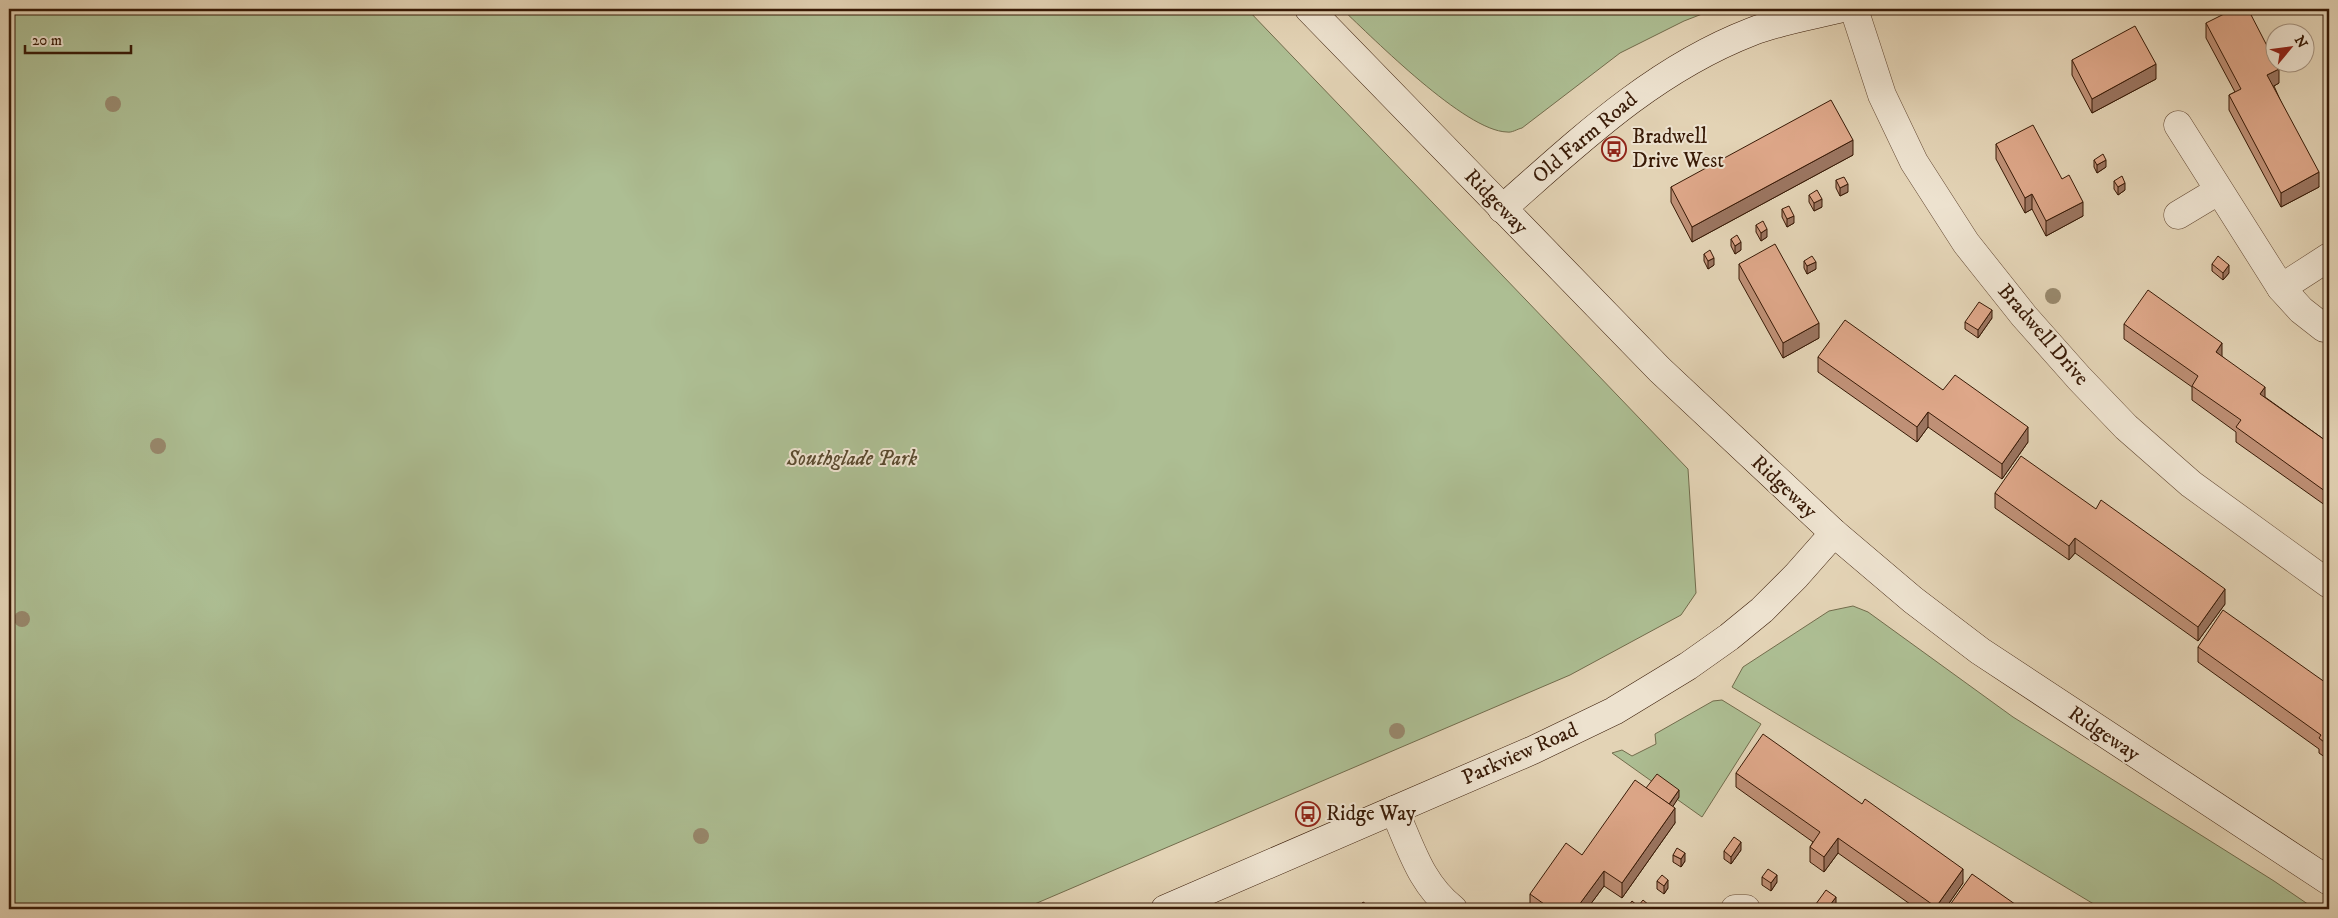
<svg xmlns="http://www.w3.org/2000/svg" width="2338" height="918" viewBox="0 0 2338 918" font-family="'IM FELL DW Pica',serif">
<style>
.green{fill:#adbe93;stroke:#726c4c}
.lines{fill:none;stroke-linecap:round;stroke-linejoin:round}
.street-casing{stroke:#634832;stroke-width:29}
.secondary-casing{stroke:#381a06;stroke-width:29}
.street{stroke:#ede2cf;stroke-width:28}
.secondary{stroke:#ede2cf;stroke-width:28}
.tree{fill:#98886c}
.wall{fill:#bf9076;stroke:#381a06}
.shaded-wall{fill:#9b7560;stroke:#381a06}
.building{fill:#dea789;stroke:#381a06}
.labels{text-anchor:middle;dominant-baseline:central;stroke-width:4;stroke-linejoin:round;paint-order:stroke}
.poi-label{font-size:21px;fill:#381a06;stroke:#ede2cf;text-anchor:start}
.street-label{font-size:21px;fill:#381a06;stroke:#ede2cf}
.park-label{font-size:21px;font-style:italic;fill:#5b4b30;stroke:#ede2cf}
</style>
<rect width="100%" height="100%" fill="#e3d3b5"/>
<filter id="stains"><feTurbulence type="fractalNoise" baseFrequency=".004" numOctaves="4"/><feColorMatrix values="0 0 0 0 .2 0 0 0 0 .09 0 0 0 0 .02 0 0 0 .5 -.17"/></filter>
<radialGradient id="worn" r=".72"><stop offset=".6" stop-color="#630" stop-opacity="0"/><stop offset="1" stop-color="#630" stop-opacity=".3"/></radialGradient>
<!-- green -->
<g class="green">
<path d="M9 9H1247L1688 469 1696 593 1681 615 1570 675 1023 909H9Z"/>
<path d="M1342 9H1715L1684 21 1620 53 1522 128C1517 129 1512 133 1507 132 1465 131 1374 39 1342 9Z"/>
<path d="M1853 606 1868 612 2013 717 2274 881 2315 909H2102L1732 687 1743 667 1829 611Z"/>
<path d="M1722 700 1761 724 1702 817 1612 753 1622 750 1632 756 1656 744 1655 734 1713 701Z"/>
</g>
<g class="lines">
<defs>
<g id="street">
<path d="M1854 9 1882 95 1914 162 1966 243 2024 316 2079 378 2126 427 2191 484 2329 584"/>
<path d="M2178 125 2281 288 2301 310 2324 328"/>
<path d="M2178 215 2218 191"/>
<path d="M2281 288 2329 257"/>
<path d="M1394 810C1411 847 1420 883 1453 909"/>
<path d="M1735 909H1746"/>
</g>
<g id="secondary">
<path d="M1309 9 1660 370 1834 533 1913 600 1980 651 2329 881"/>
<path d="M1502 209C1579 141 1653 70 1751 32 1779 21 1810 16 1839 9"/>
<path d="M1165 909 1533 750 1614 711 1688 666 1729 637 1762 610 1796 576 1834 533"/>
</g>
</defs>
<!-- street casing -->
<use href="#street" class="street-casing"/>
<!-- secondary casing -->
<use href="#secondary" class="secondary-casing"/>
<!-- street -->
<use href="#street" class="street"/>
<!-- secondary -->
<use href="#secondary" class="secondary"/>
</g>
<!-- trees -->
<g class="tree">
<circle cx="113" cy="104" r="8"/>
<circle cx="2053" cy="296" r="8"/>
<circle cx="158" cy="446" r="8"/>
<circle cx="22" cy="619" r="8"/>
<circle cx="1397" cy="731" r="8"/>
<circle cx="701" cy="836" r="8"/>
</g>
<!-- wall -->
<g class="wall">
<path d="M2206 23 2279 83 2274 86 2319 187 2281 207 2229 110V95L2235 92 2206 38Z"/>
<path d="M2072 60 2156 79 2092 113 2072 75Z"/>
<path d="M1996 144 2062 179 2083 216 2046 236 2032 209 2025 213 1996 159Z"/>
<path d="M1853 155 1692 242 1671 202V187Z"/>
<path d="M2094 160 2106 167 2097 173 2094 167Z"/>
<path d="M1836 180 1848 192 1840 196 1836 188Z"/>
<path d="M2114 181 2125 190 2118 195 2114 189Z"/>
<path d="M1809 195 1822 207 1814 211 1809 202Z"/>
<path d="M1782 209 1794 223 1787 227 1782 217Z"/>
<path d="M1756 225 1767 237 1761 241 1756 232Z"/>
<path d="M1731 239 1741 250 1735 254 1731 246Z"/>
<path d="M1704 254 1714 265 1708 269 1704 261Z"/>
<path d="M1804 261 1816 269 1807 274 1804 268Z"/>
<path d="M1739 264 1819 338 1783 358 1739 279Z"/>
<path d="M2212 264 2229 273 2223 280 2212 271Z"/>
<path d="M1992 318 1978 338 1965 329V322Z"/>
<path d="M2124 324 2222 356 2265 397 2329 443V508L2236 442V432L2192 400V387L2124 339Z"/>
<path d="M1818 357 1943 390 2028 442 2002 479 1928 427 1917 442 1818 372Z"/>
<path d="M2329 371V390L2328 388V374Z"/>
<path d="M1995 493 2225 604 2198 641 2075 553 2069 560 1995 508Z"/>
<path d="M2198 647 2329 685V760L2319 753V749L2198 662Z"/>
<path d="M1736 773 1963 883 1945 909H1917L1838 853 1824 872 1810 862V847L1813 842 1736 787Z"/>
<path d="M1679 797 1672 807 1675 823 1622 898 1604 886 1587 909H1530V894L1582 855Z"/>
<path d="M1741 850 1731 864 1724 859V851Z"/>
<path d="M1673 855 1685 861 1681 867 1673 862Z"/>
<path d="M1762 877 1777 882 1771 891 1762 885Z"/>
<path d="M1657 881 1668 888 1664 894 1657 889Z"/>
</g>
<!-- shaded-wall -->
<g class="shaded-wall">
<path d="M2156 64V79L2092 113V99Z"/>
<path d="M2279 69V83L2267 90V75Z"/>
<path d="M1853 140V155L1692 242V227Z"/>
<path d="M2106 160V167L2097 173V165Z"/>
<path d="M2319 172V187L2281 207V193Z"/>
<path d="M2125 183V190L2118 195V187Z"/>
<path d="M1848 184V192L1840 196V188Z"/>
<path d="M2032 194V209L2025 213V198Z"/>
<path d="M1822 199V207L1814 211V203Z"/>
<path d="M2083 202V216L2046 236V221Z"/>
<path d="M1794 216V223L1787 227V219Z"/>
<path d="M1767 229V237L1761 241V233Z"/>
<path d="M1741 242V250L1735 254V246Z"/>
<path d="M1714 258V265L1708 269V261Z"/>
<path d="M1816 262V269L1807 274V266Z"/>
<path d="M2229 265V273L2223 280V273Z"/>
<path d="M1992 310V318L1978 338V330Z"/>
<path d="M1819 323V338L1783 358V343Z"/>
<path d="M2222 343V357L2216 352Z"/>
<path d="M2265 387V401L2260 394Z"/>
<path d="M1928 412V427L1917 442V427Z"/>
<path d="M2028 427V442L2002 479V464Z"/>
<path d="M2075 538V553L2069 560V546Z"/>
<path d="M2225 589V604L2198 641V627Z"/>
<path d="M1679 790V797L1666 817V809Z"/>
<path d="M1675 808V823L1622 898V883Z"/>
<path d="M1838 838V853L1824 872V857Z"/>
<path d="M1741 842V850L1731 864V857Z"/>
<path d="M1685 853V861L1681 867V859Z"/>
<path d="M1963 869V883L1945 909H1936V907Z"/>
<path d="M1604 871V886L1587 909H1576Z"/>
<path d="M1777 875V882L1771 891V883Z"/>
<path d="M1668 880V888L1664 894V886Z"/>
<path d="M1836 897V905L1833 909H1827Z"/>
</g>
<!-- building -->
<g class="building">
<path d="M2234 9H2248L2279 69 2267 75 2319 172 2281 193 2229 95 2241 89 2206 23Z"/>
<path d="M2135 26 2156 64 2092 99 2072 60Z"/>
<path d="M1831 100 1853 140 1692 227 1671 187Z"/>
<path d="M2033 125 2062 179 2069 175 2083 202 2046 221 2032 194 2025 198 1996 144Z"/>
<path d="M2103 154 2106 160 2097 165 2094 160Z"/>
<path d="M2122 176 2125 183 2118 187 2114 181Z"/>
<path d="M1844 177 1848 184 1840 188 1836 180Z"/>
<path d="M1817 190 1822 199 1814 203 1809 195Z"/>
<path d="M1789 206 1794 216 1787 219 1782 209Z"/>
<path d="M1763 221 1767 229 1761 233 1756 225Z"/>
<path d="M1737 235 1741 242 1735 246 1731 239Z"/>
<path d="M1775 244 1819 323 1783 343 1739 264Z"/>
<path d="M1710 250 1714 258 1708 261 1704 254Z"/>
<path d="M1812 256 1816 262 1807 266 1804 261Z"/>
<path d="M2218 256 2229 265 2223 273 2212 264Z"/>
<path d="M2148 290 2222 343 2216 352 2265 387 2260 394 2329 443V494L2236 427 2241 420 2192 386 2198 376 2124 324Z"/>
<path d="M1979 302 1992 310 1978 330 1965 322Z"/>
<path d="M1845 320 1943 390 1955 375 2028 427 2002 464 1928 412 1917 427 1818 357Z"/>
<path d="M2021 456 2096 509 2101 500 2225 589 2198 627 2075 538 2069 546 1995 493Z"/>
<path d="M2223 610 2329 685V746L2319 738 2321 735 2198 647Z"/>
<path d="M1763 734 1862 804 1865 799 1963 869 1936 907 1838 838 1824 857 1810 847 1820 832 1736 773Z"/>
<path d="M1657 774 1679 790 1669 804 1646 788Z"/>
<path d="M1635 780 1675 808 1622 883 1604 871 1576 909H1551L1530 894 1566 843 1582 855Z"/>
<path d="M1734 837 1741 842 1731 857 1724 851Z"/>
<path d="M1677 848 1685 853 1681 859 1673 855Z"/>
<path d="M1768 869 1777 875 1771 883 1762 877Z"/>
<path d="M1972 874 2022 909H1947Z"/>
<path d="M1662 875 1668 880 1664 886 1657 881Z"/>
<path d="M1826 890 1836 897 1827 909H1814L1813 908Z"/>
<path d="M1643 900 1650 906 1647 909H1645L1639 905Z"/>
<path d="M1632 901 1639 907 1638 909H1626Z"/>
<path d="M1363 902 1374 909H1358Z"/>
</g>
<!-- icons -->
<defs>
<symbol id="bus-ring" viewBox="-11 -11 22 22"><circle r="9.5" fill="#ede2cf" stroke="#8f2418" stroke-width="1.5"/><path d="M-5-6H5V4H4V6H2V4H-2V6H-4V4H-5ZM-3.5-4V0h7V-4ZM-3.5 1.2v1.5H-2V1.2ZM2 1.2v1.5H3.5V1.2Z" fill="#8f2418"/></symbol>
</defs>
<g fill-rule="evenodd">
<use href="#bus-ring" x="1600" y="135" width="28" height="28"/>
<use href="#bus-ring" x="1294" y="800" width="28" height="28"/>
</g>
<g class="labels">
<!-- poi labels -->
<g class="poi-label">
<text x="1632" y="137">Bradwell<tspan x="1632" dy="24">Drive West</tspan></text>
<text x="1326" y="814">Ridge Way</text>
</g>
<!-- street labels -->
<g class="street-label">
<text transform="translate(1585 138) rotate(-40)">Old Farm Road</text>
<text transform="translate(1496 202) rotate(46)">Ridgeway</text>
<text transform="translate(2043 335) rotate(49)">Bradwell Drive</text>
<text transform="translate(1784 487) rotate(43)">Ridgeway</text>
<text transform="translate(2104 734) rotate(34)">Ridgeway</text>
<text transform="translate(1520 754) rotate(-24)">Parkview Road</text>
</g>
<!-- park labels -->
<g class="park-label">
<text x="852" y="459">Southglade Park</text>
</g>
</g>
<!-- margin -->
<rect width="2338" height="918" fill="none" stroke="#e3d3b5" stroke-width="30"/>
<rect x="10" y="10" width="2318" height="898" fill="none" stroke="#381a06" stroke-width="2.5"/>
<rect x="15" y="15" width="2308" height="888" fill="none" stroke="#381a06"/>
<!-- north arrow -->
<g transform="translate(2290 48) rotate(61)"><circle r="24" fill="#ede2cf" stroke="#a5927f"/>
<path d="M0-4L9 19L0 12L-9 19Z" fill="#8f2418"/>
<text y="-8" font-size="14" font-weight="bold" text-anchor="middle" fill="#381a06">N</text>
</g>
<!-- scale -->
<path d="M25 45v8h106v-8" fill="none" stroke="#381a06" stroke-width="2.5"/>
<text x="32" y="45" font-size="15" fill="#381a06" stroke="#ede2cf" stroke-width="4" paint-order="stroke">20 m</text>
<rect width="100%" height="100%" filter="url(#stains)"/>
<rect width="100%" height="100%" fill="url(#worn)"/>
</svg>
